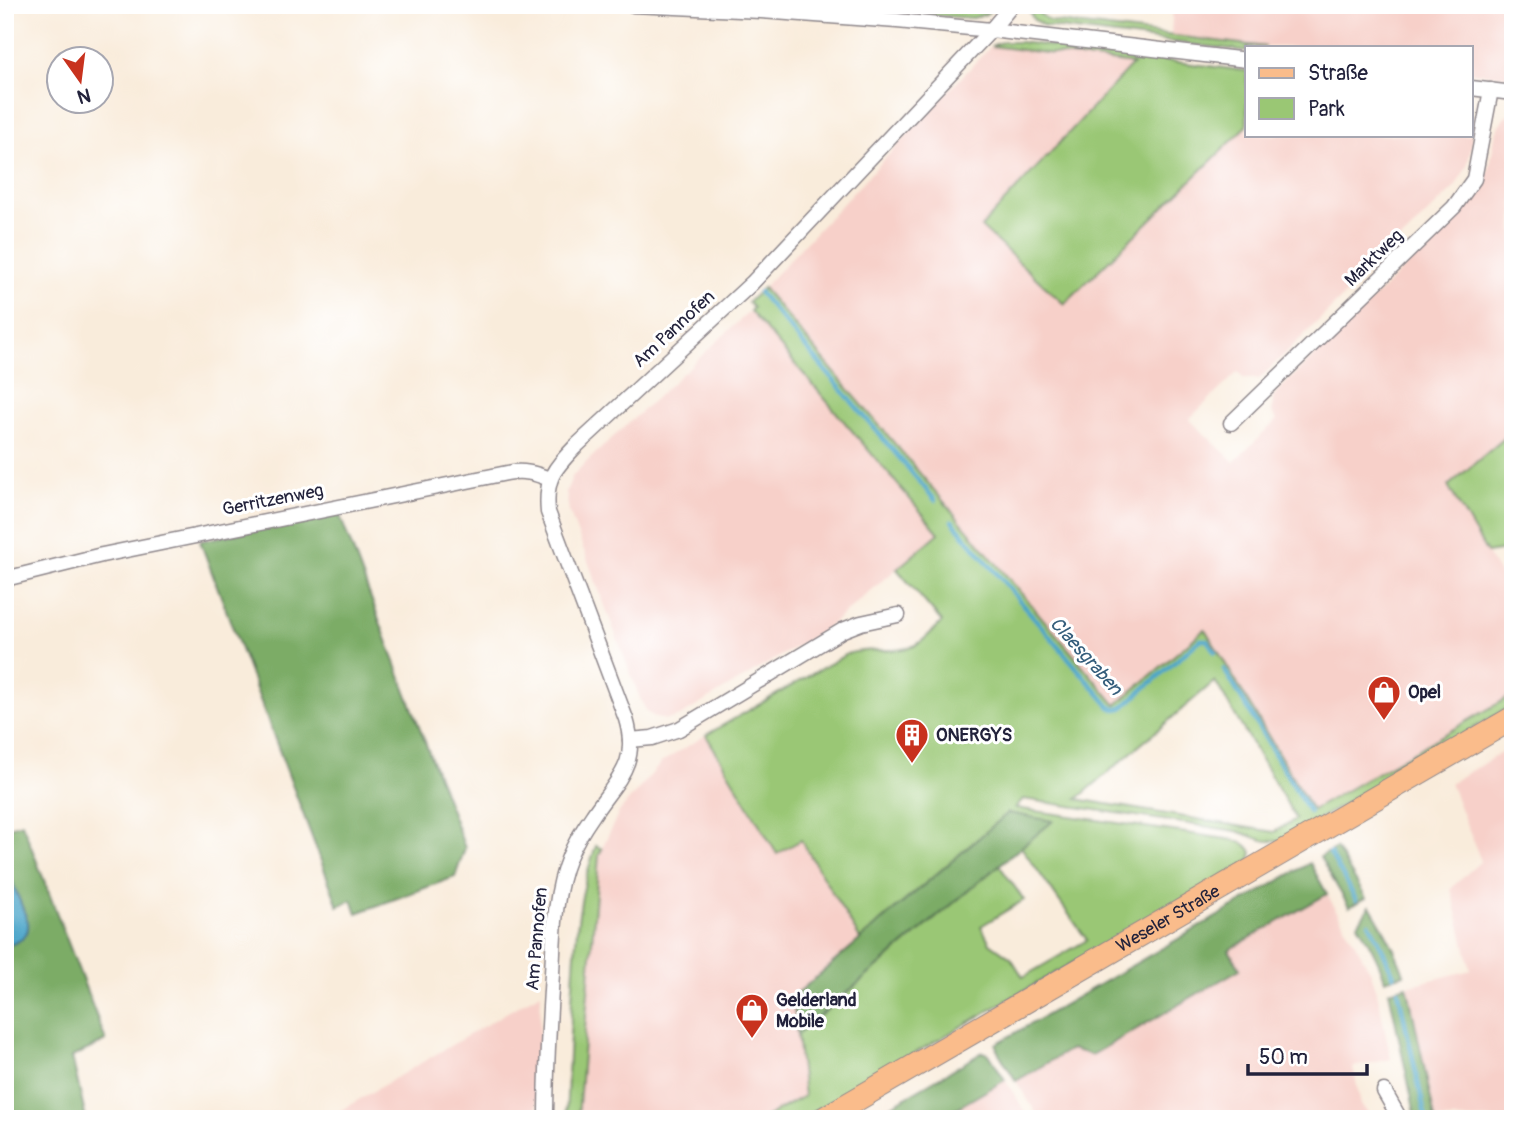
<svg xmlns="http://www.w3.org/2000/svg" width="1518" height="1124" viewBox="0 0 1518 1124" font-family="Pangolin,sans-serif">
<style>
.built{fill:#f7d0c9}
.green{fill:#9ac774;stroke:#5e7458;stroke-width:2;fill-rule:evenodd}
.forest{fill:#7bac66;stroke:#4e6750;stroke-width:2}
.water{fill:#4ba5c9;stroke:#366482;stroke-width:2}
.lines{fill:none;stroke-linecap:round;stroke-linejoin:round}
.stream{stroke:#4ba5c9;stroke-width:4.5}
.street-casing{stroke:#8e878b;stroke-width:17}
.primary-casing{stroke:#8e878b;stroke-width:25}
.street{stroke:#fff;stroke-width:14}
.primary{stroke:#fabc8b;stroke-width:23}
.labels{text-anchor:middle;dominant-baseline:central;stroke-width:6;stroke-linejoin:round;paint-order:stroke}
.street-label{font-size:18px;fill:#22223b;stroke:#fff}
.poi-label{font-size:18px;font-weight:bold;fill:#22223b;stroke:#fff;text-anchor:start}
.water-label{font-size:19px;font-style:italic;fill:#345d7b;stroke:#fff}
</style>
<rect width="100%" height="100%" fill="#fff"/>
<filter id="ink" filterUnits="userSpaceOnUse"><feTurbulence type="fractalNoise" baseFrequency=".0143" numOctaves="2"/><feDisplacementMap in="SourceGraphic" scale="14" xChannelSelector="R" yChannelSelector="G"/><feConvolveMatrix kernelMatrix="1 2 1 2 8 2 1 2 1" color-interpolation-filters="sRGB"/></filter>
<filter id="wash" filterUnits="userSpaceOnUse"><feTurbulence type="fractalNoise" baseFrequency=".00686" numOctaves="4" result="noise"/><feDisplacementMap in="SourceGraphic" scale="28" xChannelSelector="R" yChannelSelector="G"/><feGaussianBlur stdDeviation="1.57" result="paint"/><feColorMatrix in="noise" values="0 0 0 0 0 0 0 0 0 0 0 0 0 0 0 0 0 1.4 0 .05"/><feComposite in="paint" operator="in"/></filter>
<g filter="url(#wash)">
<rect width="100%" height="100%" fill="#f9ecdb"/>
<!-- built -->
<g class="built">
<path d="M1173 5H1513V77L1471 72V47H1266L1171 35Z"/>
<path d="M991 46 1134 63 981 226 1063 303 1247 126V135H1471V118L1472 142 1467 166 1455 187 1259 379 1243 378 1238 372 1189 419 1234 462 1277 420 1272 413 1273 396 1468 206 1481 188 1490 166 1495 136 1499 125 1506 116 1513 114V431L1448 486 1513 598V695L1312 810 1205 629 1116 705 763 288Z"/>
<path d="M750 311 939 533 827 628 680 716 667 720 657 718 648 713 641 701 569 511 566 492 572 477 581 467Z"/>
<path d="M706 735 777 854 801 840 860 939 793 998 804 1096 762 1119H578L599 855 619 812 662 762Z"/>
<path d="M1511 747 1513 749V1119H1435L1407 986 1471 970 1451 888 1481 861 1450 783Z"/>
<path d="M1327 894 1371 972 1378 997 1391 1059 1353 1067 1361 1105 1374 1119H1040L1016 1081 1071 1049 1239 969 1228 951Z"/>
<path d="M541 993 536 1119H326L528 1000Z"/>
<path d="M1005 1080 1030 1119H938Z"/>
</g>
<!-- green -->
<g class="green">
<path d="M779 5H997L986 14 973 18Z"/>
<path d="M1027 5H1037V12L1050 21 1266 47H1247V51L1044 26 1033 19Z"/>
<path d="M1002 42H1020L1247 71V126L1064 304 981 227 1133 64 991 46Z"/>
<path d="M763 288 1116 705 1205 629 1312 810 1513 695V705L1283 840C1265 845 1252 835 1236 831L1023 799 1015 808 1234 840C1247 844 1260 851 1245 864L800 1119H762L804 1096 797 1035 999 865 1024 900 981 926 990 943 1011 958 1023 977 1087 940 1021 847 1052 821 1008 813 860 939 801 840 777 854 706 735 847 654C868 646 896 655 916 645 925 640 934 629 942 622L897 569 939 533 750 311 753 308 748 302ZM1215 681 1296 819 1274 832 1077 799Z"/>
<path d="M1513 431V549L1487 553 1448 486Z"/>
<path d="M596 846 602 849 599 855 578 1117 576 1119H566C568 1074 570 1029 573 984 576 933 578 895 596 846Z"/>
</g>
<!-- forest -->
<g class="forest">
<path d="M339 513 465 848 455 877 357 913 352 900 338 906 200 541Z"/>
<path d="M1008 813 1053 821 953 903 797 1035 793 997Z"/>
<path d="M22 823 106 1041 72 1057 86 1119H5V947C18 941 30 939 28 922L5 863V828Z"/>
<path d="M1336 848 1366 898 1349 907 1320 857Z"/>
<path d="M1310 863 1327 894 1229 950 1240 969 1092 1055 1071 1049 1016 1081 997 1050 996 1044Z"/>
<path d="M1370 906C1383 928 1396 950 1404 974L1385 980C1379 960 1369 942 1358 924Z"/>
<path d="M1407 986 1409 994 1435 1119H1416L1389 991Z"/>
<path d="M983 1052 989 1054 1005 1080 938 1119H868Z"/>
</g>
<!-- water -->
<path class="water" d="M5 863 28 922C30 939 18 941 5 947Z"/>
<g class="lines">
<!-- stream -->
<g class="stream">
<path d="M759 292 935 500"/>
<path d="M952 521 1110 707 1116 709 1122 708 1200 640H1207L1215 652"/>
<path d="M1224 669 1309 812"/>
<path d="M1330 853 1356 900"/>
<path d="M1369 923 1378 939 1394 976"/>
<path d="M1398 990 1426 1119"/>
</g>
</g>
</g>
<g filter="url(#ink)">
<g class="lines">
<defs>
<g id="street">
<path d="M633 5 761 11 897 21 991 30 1247 60"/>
<path d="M1471 88 1513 93"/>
<path d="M1231 423 1454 207 1474 179 1491 90"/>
<path d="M5 579 102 555 507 473C523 470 535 473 549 479"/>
<path d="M630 740 652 738 679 729 843 630 861 623 898 615"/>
<path d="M1384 1091 1400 1119"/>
<path d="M546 1119C546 1070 549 1022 552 974 554 934 554 894 569 857 575 842 584 828 593 815 616 780 640 765 626 719L548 512C545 479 553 470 575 447L752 283 991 30 1012 5"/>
</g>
<g id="primary">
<path id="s1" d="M823 1119 1513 718"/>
</g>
</defs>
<!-- street casing -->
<use href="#street" class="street-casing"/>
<!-- primary casing -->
<use href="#primary" class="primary-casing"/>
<!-- street -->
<use href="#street" class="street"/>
<!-- primary -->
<use href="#primary" class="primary"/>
</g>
</g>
<!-- icons -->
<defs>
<symbol id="shop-pin" viewBox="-11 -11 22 30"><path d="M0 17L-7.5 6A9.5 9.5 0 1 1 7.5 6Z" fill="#c8321e" stroke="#fff"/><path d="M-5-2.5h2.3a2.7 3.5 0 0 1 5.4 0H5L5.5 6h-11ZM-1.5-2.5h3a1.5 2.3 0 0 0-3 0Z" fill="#fff"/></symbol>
<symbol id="building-pin" viewBox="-11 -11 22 30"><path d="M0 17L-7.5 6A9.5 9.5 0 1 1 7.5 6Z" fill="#c8321e" stroke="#fff"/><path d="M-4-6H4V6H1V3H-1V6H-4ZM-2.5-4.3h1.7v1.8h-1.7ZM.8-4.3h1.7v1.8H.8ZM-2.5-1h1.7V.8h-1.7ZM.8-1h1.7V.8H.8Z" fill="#fff"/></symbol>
</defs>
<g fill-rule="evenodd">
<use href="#shop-pin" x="1365" y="673" width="38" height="52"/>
<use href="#building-pin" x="893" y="716" width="38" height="52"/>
<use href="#shop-pin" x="733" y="991" width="38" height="52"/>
</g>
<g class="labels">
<!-- street labels -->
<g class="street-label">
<text transform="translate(1374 258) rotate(-44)">Marktweg</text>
<text transform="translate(674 329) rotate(-43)">Am Pannofen</text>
<text transform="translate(273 500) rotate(-11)">Gerritzenweg</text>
<text stroke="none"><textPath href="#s1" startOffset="399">Weseler Straße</textPath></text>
<text transform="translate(537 939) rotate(-85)">Am Pannofen</text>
</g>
<!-- poi labels -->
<g class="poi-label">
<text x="1408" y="692">Opel</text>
<text x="936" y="735">ONERGYS</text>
<text x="776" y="1000">Gelderland<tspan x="776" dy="21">Mobile</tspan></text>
</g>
<!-- water labels -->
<g class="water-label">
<text transform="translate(1086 656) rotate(48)">Claesgraben</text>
</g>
</g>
<!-- margin -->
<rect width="1518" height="1124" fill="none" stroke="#fff" stroke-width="28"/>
<!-- legend -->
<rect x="1245" y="46" width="228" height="91" fill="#ffffff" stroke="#a7a7b1" stroke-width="2"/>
<rect x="1259" y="68" width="35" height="10" fill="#fabc8b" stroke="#a7a7b1" stroke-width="2"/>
<text x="1308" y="80" font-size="21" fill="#22223b">Straße</text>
<rect x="1259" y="98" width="35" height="21" fill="#9ac774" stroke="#a7a7b1" stroke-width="2"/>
<text x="1308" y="116" font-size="21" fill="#22223b">Park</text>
<!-- north arrow -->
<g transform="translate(80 80) rotate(166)"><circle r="33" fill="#ffffff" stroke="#a7a7b1" stroke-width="2"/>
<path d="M0-5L12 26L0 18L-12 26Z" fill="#c8321e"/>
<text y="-10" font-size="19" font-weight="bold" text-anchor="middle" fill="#22223b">N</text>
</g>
<!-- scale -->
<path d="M1248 1064v10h119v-10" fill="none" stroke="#22223b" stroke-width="3.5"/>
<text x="1259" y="1064" font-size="21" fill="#22223b" stroke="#ffffff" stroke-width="5" paint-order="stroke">50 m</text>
</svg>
